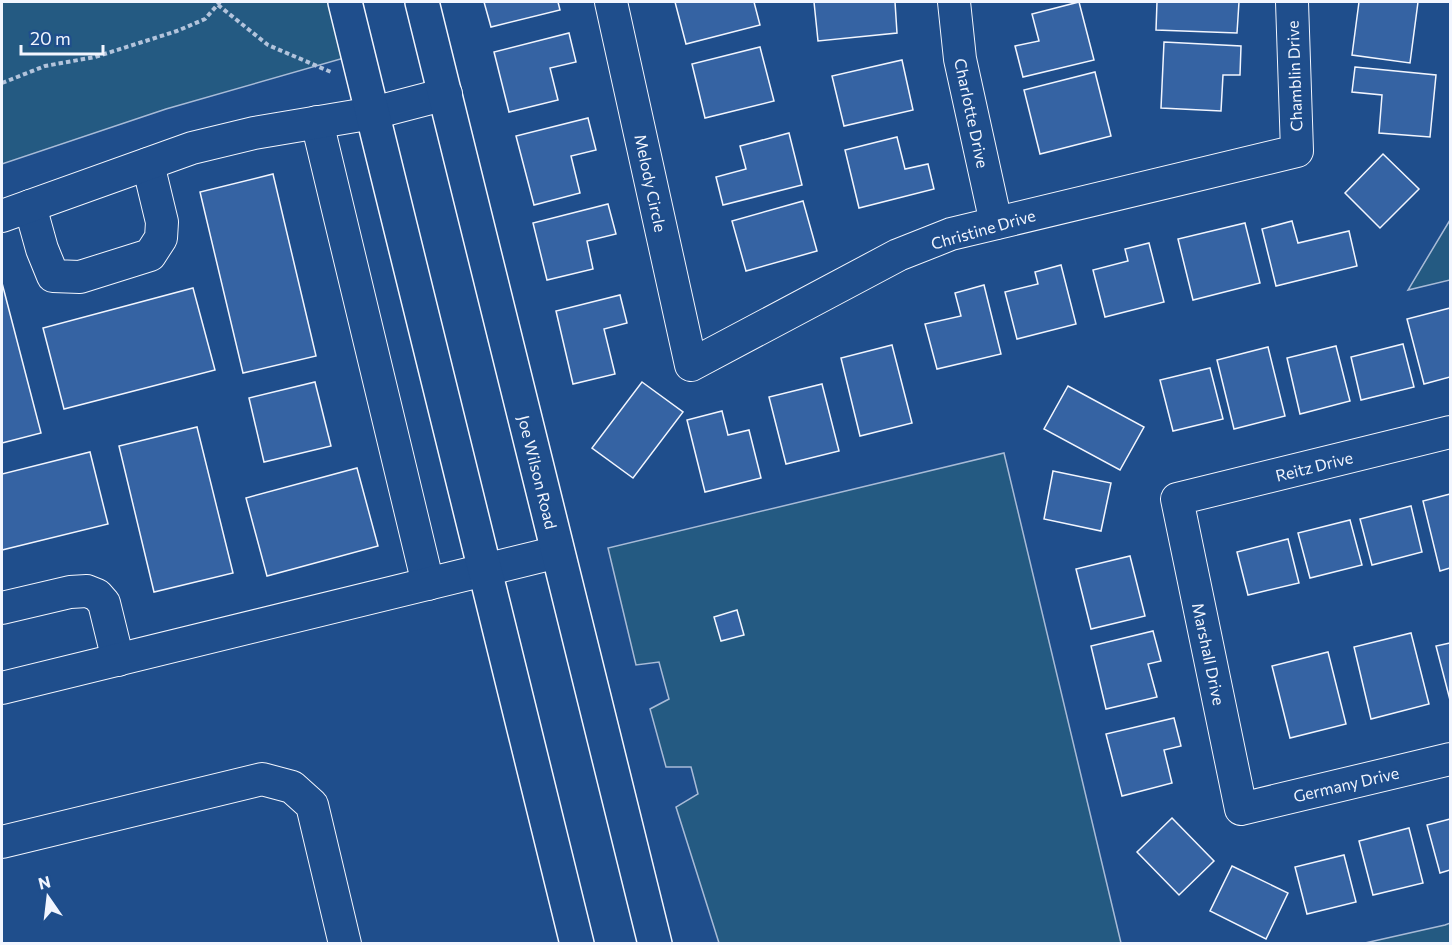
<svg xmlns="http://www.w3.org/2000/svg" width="1452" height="945" viewBox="0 0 1452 945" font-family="Commissioner,sans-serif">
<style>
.green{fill:#245a82;stroke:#a8bbd7;stroke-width:1.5}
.building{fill:#3563a3;stroke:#f2f6ff;stroke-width:1.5}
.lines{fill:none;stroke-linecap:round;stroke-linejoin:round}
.minor-casing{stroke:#f2f6ff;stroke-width:34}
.major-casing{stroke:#f2f6ff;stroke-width:36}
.path{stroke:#b3c4dc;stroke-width:4;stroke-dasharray:4.5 3;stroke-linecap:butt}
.minor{stroke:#1f4e8c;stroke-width:32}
.major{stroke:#1f4e8c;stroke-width:33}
.labels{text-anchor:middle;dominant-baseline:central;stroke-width:4.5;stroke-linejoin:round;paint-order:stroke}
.street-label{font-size:16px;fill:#f2f6ff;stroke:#1f4e8c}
</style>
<rect width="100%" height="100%" fill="#1f4e8c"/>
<!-- green -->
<g class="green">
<path d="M2 2H330L344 58 166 109 2 164Z"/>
<path d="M1450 220V280L1408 290Z"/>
<path d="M1004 453 1121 943H719L676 807 698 794 691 767H666L650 709 669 699 659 662 636 665 608 548Z"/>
<path d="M1450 923V943H1365L1445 925Z"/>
</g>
<!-- building -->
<g class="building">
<path d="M484 2H558L560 10 491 27Z"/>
<path d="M675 2H754L760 25 686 44Z"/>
<path d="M814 2H895L897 33 818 41Z"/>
<path d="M1079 2 1094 60 1023 77 1015 46 1039 41 1032 14Z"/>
<path d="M1157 2H1239L1237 33 1156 30Z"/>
<path d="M1359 2H1418L1410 63 1352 55Z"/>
<path d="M569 33 576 62 550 68 558 100 509 112 494 52Z"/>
<path d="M1164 42 1241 46 1240 75H1223L1221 111 1161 108Z"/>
<path d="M760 47 774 101 705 118 692 64Z"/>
<path d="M902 60 913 110 844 126 832 76Z"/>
<path d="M1355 67 1436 75 1430 137 1379 133 1382 95 1352 92Z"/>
<path d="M1095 72 1111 136 1040 154 1024 90Z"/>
<path d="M588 118 596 150 571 156 580 193 534 205 516 136Z"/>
<path d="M789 133 802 185 723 205 716 177 746 169 740 146Z"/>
<path d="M897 137 905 169 928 164 934 189 859 208 845 150Z"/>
<path d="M1383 154 1419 189 1380 228 1345 193Z"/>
<path d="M273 174 316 356 243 373 200 192Z"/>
<path d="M803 201 817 251 746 271 732 221Z"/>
<path d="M608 204 616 234 587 241 593 269 547 280 533 223Z"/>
<path d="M1292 221 1298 243 1349 231 1357 266 1276 286 1262 229Z"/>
<path d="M1245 223 1260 283 1193 300 1178 239Z"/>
<path d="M1149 243 1164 302 1105 317 1093 270 1128 261 1125 249Z"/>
<path d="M1061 265 1076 324 1017 339 1005 292 1038 284 1035 272Z"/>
<path d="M2 283 41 433 2 443Z"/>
<path d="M984 285 1001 354 937 369 925 324 961 316 955 293Z"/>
<path d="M193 288 215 370 64 409 43 328Z"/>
<path d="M620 295 627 323 604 329 615 374 573 384 556 311Z"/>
<path d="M1450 308V377L1424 384 1407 319Z"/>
<path d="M1403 344 1414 387 1361 400 1351 357Z"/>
<path d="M892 345 912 423 860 436 841 358Z"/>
<path d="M1336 346 1350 401 1300 414 1287 358Z"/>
<path d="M1268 347 1285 416 1234 429 1217 360Z"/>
<path d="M1210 368 1223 419 1173 431 1160 380Z"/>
<path d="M315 382 331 446 264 462 249 398Z"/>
<path d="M642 382 683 412 633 478 592 448Z"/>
<path d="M822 384 839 451 786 464 769 397Z"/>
<path d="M1068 386 1144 427 1120 470 1044 429Z"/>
<path d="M722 411 728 435 749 430 761 478 705 492 687 420Z"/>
<path d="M197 427 233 573 154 592 119 446Z"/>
<path d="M90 452 108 524 2 550V474Z"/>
<path d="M357 468 378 546 267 576 246 498Z"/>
<path d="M1053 471 1111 483 1101 531 1044 519Z"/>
<path d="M1450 494V568L1440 571 1423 501Z"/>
<path d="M1411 506 1422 552 1372 565 1360 519Z"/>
<path d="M1350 520 1362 565 1310 578 1298 533Z"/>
<path d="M1288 539 1299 583 1248 595 1237 552Z"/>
<path d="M1130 556 1145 616 1091 629 1076 569Z"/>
<path d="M737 610 744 635 721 641 714 617Z"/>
<path d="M1153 631 1161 661 1148 664 1157 697 1106 709 1091 646Z"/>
<path d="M1411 633 1429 704 1371 719 1354 647Z"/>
<path d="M1450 643V700L1436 646Z"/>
<path d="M1328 652 1346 724 1290 738 1272 666Z"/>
<path d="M1174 718 1181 746 1164 750 1172 783 1122 796 1106 734Z"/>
<path d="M1172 818 1214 861 1179 895 1137 852Z"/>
<path d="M1450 819V870L1440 873 1427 825Z"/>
<path d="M1409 828 1423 883 1373 895 1359 841Z"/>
<path d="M1344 855 1356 902 1307 914 1295 867Z"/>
<path d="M1232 866 1288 893 1266 939 1210 911Z"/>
</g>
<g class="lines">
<defs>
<g id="minor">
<path d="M611 2 691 365 898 255 951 234 1297 151 1292 2"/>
<path d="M954 2 960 59 996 223"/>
<path d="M317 122 428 584"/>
<path d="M30 206 42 249 53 276 80 277 150 255 161 238 162 222 148 164"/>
<path d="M2 216 192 148 254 133 373 113 446 94"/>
<path d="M1450 432 1177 499 1241 809 1450 759"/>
<path d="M2 608 70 592 87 591 97 595 104 603 118 660"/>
<path d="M2 688 558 552"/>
<path d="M2 842 262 779 292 787 312 805 345 944"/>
</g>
<g id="major">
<path d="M345 2 577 944"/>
<path d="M422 2 655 944"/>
</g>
</defs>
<!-- minor casing -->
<use href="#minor" class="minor-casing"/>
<!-- major casing -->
<use href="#major" class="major-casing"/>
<!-- path -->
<g class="path">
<path d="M218 5 268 45 331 72"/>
<path d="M2 83 45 66 95 57 177 31 205 19 220 2"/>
</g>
<!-- minor -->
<use href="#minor" class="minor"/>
<!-- major -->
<use href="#major" class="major"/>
</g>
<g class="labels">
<!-- street labels -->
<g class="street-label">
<text transform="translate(1294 76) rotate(-92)">Chamblin Drive</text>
<text transform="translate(972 113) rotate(78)">Charlotte Drive</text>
<text transform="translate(651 183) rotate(78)">Melody Circle</text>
<text transform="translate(983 229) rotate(-16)">Christine Drive</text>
<text transform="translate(1314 466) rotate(-14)">Reitz Drive</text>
<text transform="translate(538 472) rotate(76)">Joe Wilson Road</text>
<text transform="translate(1209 654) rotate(78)">Marshall Drive</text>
<text transform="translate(1346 784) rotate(-13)">Germany Drive</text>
</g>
</g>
<!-- border -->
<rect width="1452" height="945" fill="none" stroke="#f2f6ff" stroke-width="6"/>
<!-- north arrow -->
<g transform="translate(48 897) rotate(346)" stroke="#1f4e8c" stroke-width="4.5" paint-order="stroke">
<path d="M0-4.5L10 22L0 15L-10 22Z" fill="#f2f6ff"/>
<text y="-9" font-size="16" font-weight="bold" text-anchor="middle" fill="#f2f6ff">N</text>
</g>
<!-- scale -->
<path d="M21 45v9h82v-9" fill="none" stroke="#f2f6ff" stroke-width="3"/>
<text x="30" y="45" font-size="18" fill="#f2f6ff" stroke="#1f4e8c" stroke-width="4.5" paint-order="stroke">20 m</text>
</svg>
